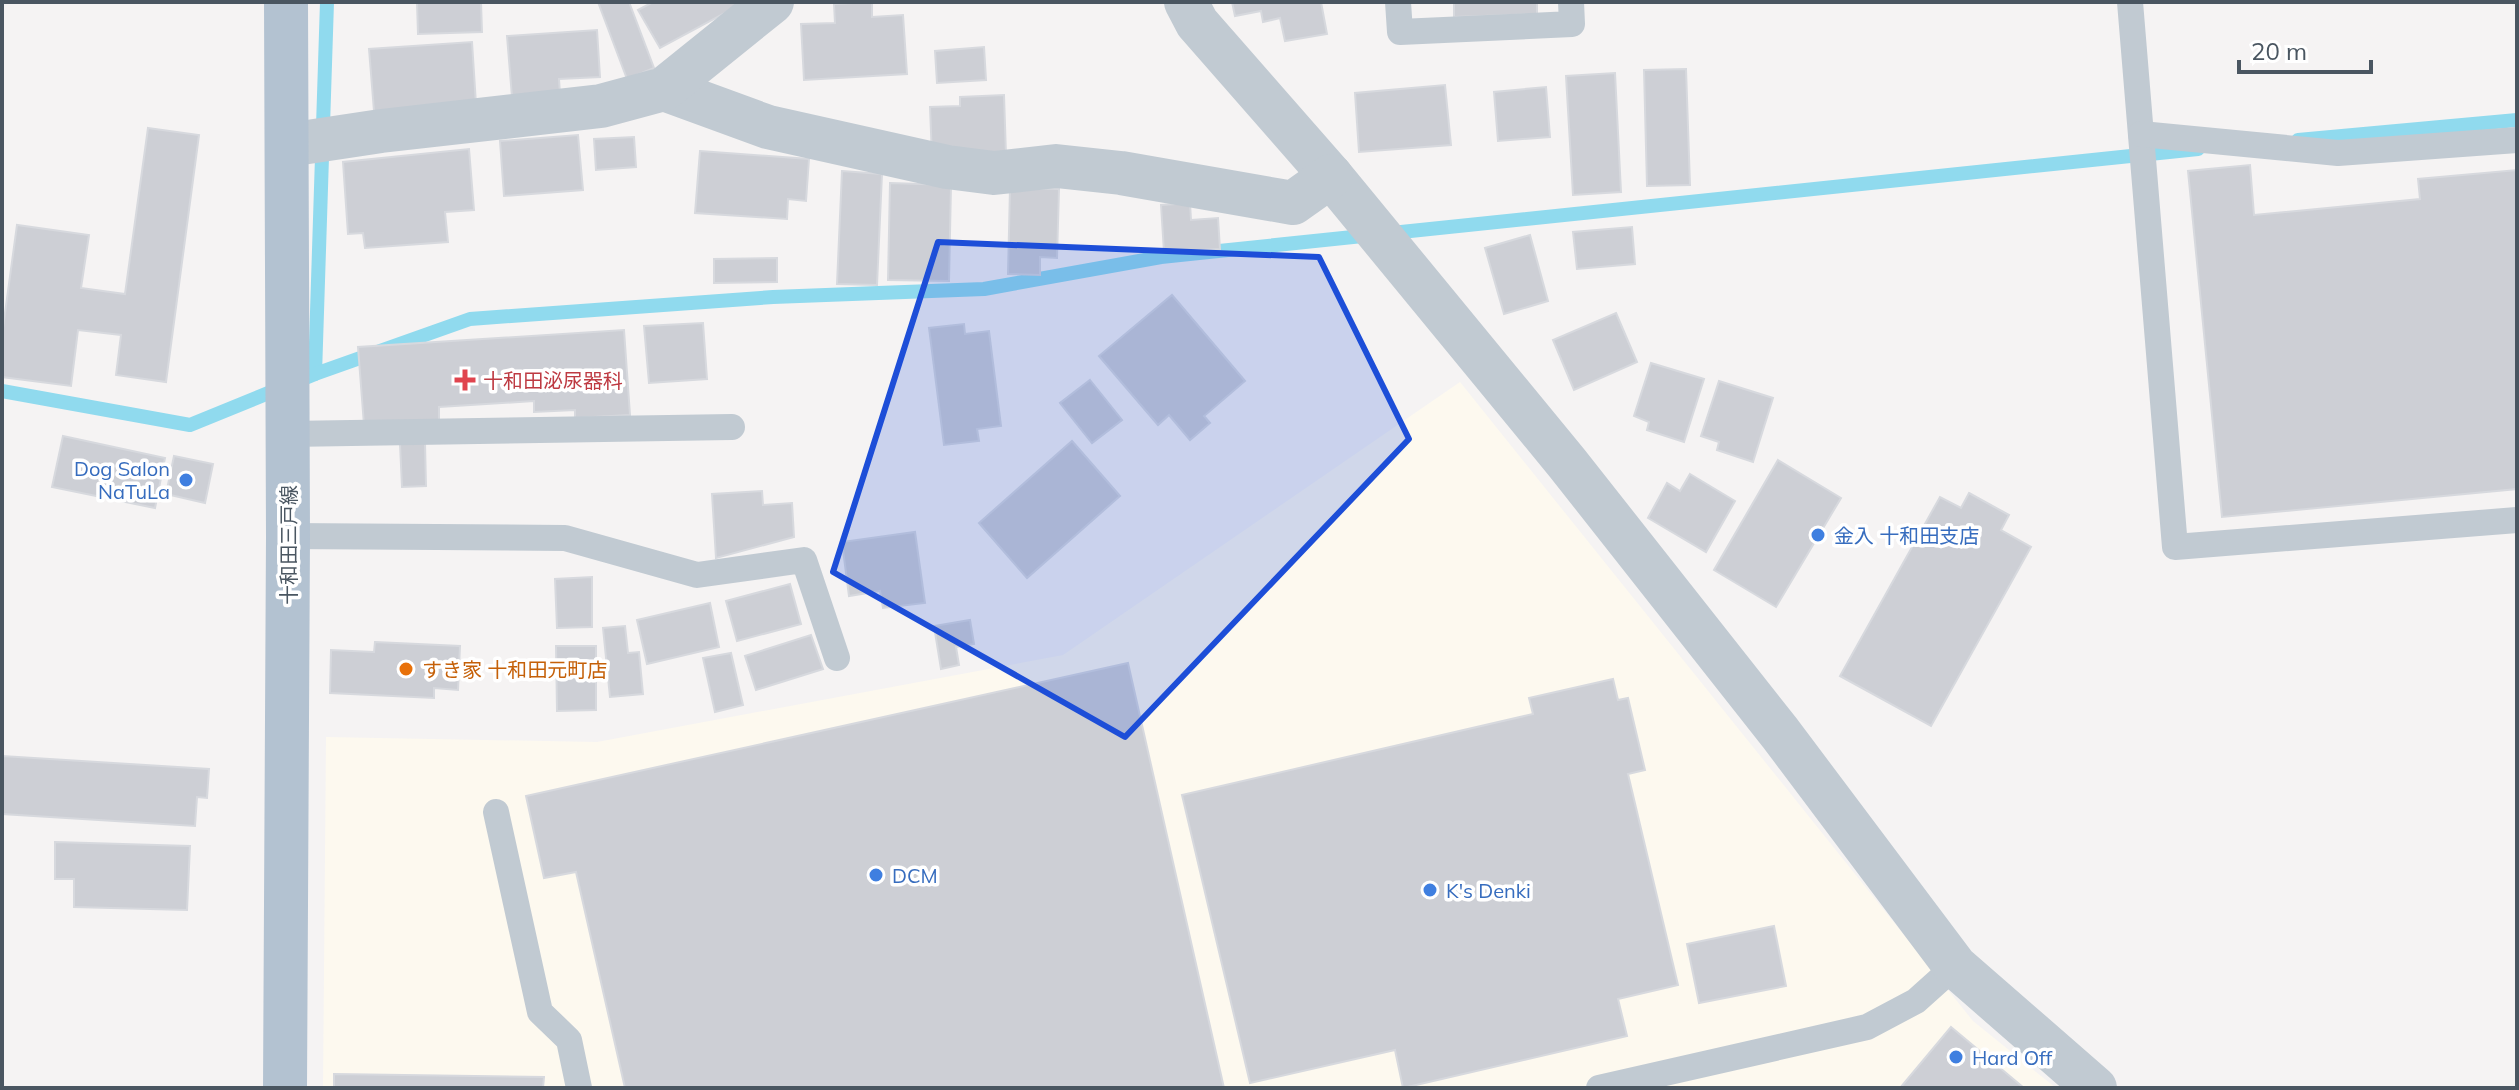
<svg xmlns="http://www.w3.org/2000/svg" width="2519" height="1090" viewBox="0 0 2519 1090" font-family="Mulish,'Noto Sans JP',sans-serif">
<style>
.commercial{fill:#fdf9ef}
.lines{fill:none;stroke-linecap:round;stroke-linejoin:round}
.stream{stroke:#90daee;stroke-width:14}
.building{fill:#cdcfd5;stroke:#d7d9de;stroke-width:2}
.lane{stroke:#c1cad2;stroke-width:26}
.street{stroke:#c1cad2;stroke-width:44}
.primary{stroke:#b3c2d1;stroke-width:44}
.marked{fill:#1d4ed8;fill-opacity:0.2;stroke:#1d4ed8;stroke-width:6;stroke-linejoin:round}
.health-dot{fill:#e0444e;stroke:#fff;stroke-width:3}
.shop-dot{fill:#3f7fe0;stroke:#fff;stroke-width:3}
.food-dot{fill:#e8710a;stroke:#fff;stroke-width:3}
.labels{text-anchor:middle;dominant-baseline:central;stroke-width:7;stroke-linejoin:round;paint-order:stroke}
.health-label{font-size:20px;fill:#be3a42;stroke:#fff;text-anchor:start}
.shop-label{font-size:20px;fill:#366cbe;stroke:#fff;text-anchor:start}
.street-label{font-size:20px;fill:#4a5661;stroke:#fff}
.food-label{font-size:20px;fill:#c56008;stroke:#fff;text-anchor:start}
</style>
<rect width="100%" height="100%" fill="#f5f3f3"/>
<!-- commercial -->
<path class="commercial" d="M1460 382 1973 1021 2056 1088H323L326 737 597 742 1063 655Z"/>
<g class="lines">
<!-- stream -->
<g class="stream">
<path d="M2298 140 2517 120"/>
<path d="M315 374 327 2"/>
<path d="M2 391 190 425 315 374 470 319 773 297 984 289 1161 257 2198 149"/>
</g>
</g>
<!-- building -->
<g class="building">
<path d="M417 2H481L482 32 418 34Z"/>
<path d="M598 2H629L654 68 627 79Z"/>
<path d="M653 2H738L740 5 660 48 638 10Z"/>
<path d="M872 2V17L903 15 907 74 804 80 801 24 835 23 834 4Z"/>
<path d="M1232 2H1321L1327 34 1285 41 1280 18 1263 22 1261 11 1235 16Z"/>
<path d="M1454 2H1537V14L1454 17Z"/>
<path d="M597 30 600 77 559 79 560 94 512 97 507 36Z"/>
<path d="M472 42 476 104 374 111 369 49Z"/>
<path d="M984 47 986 80 937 83 935 51Z"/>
<path d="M1686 69 1690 185 1647 186 1644 70Z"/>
<path d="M1615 73 1621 192 1573 195 1566 76Z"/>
<path d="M1445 85 1451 145 1359 152 1355 93Z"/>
<path d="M1546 87 1550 137 1498 141 1494 92Z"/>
<path d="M1004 95 1006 155 932 157 930 107 960 106V97Z"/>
<path d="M148 128 199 135 166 382 116 375 121 335 78 330 71 386 2 377V335L17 225 89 235 81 288 125 294Z"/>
<path d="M578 135 583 190 504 196 500 141Z"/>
<path d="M634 137 636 167 596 170 594 139Z"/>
<path d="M469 149 474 210 445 212 448 242 365 248 363 233 348 234 343 162Z"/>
<path d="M700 151 809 159 806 201 788 199 787 219 695 213Z"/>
<path d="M2250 165 2254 215 2420 199 2418 179 2517 170V489L2222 517 2188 171Z"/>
<path d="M842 171 882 174 877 285 837 284Z"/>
<path d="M890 183 951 185 949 281 888 280Z"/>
<path d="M1010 188 1059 189 1057 258 1040 257V275L1008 274Z"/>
<path d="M1190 203 1191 220 1218 218 1220 249 1164 252 1161 205Z"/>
<path d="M1632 227 1635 264 1577 269 1573 232Z"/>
<path d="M1530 235 1548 301 1504 314 1485 248Z"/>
<path d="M777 258V282L714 283V259Z"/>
<path d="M1172 295 1245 381 1204 416 1210 423 1190 440 1169 415 1158 425 1099 356Z"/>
<path d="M1616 313 1637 362 1574 390 1553 340Z"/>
<path d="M703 323 707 379 649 383 644 326Z"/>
<path d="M964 324 965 334 989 331 1001 426 977 429 979 441 944 445 929 328Z"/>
<path d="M624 330 630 415 575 418V410L534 412V401L439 407V420L364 425 358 347Z"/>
<path d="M1651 363 1704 379 1684 442 1647 430 1649 422 1634 416Z"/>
<path d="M1090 380 1122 420 1092 443 1060 403Z"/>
<path d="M1719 381 1773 398 1753 462 1717 450 1719 442 1701 436Z"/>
<path d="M63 436 165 458 155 508 52 487Z"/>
<path d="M1072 441 1120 496 1027 578 979 523Z"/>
<path d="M425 443 426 486 402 487 400 444Z"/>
<path d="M174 456 213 464 205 503 166 494Z"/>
<path d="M1778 460 1841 498 1776 607 1714 570Z"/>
<path d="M1690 474 1735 501 1706 552 1648 518 1667 483 1680 491Z"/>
<path d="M762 491 763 505 792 503 794 537 716 558 712 494Z"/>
<path d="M1969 493 2009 515 2001 530 2031 547 1931 726 1840 676 1940 497 1961 508Z"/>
<path d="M915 532 925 603 883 608 880 591 849 596 842 542Z"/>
<path d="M592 577V627L557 628 555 579Z"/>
<path d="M790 584 801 624 737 641 726 601Z"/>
<path d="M710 603 719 647 647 664 637 620Z"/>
<path d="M970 620 974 644 956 647 959 665 941 669 934 626Z"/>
<path d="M625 626 628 653 639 652 643 694 610 697 603 628Z"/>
<path d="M811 635 823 669 756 690 745 656Z"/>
<path d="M375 642 460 646 458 690 434 688V698L330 693 331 650 374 652Z"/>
<path d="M556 646H596V710L557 711Z"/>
<path d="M731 653 743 705 715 712 703 658Z"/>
<path d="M1128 663 1224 1088H625L576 872 544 878 526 796Z"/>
<path d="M1613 679 1618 700 1628 698 1645 770 1628 774 1678 985 1618 999 1627 1036 1403 1088 1395 1050 1250 1083 1182 795 1533 714 1529 698Z"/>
<path d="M2 756 209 769 207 798 197 797 195 826 2 814Z"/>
<path d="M55 842 190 846 187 910 74 907V879H55Z"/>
<path d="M1774 926 1786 986 1699 1003 1687 944Z"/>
<path d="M1951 1027 2024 1088H1900Z"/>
<path d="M334 1074 544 1077 543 1088H334Z"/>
</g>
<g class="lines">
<!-- lane -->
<g class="lane">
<path d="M1398 2 1400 32 1572 24 1571 2"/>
<path d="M2130 2 2175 547 2517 520"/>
<path d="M2141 134 2338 153 2517 140"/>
<path d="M288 434 732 427"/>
<path d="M288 536 565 538 697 575 804 560 837 658"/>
<path d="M496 812 540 1012 569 1040 579 1088"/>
<path d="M1599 1088 1867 1027 1916 1001 1955 966"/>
</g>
<!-- street -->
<g class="street">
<path d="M1186 2 1197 23 1331 176 1567 463 1780 733 1955 966 2095 1088"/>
<path d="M664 89 768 127 947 167 994 173 1056 166 1121 173 1293 203 1331 176"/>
<path d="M288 145 381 131 601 106 664 89 772 2"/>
</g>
<!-- primary -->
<path class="primary" d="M285 1088 288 536 286 2"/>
</g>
<!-- marked area -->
<path class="marked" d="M938 242 1319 257 1409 439 1125 737 833 572Z"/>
<!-- markers -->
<path class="health-dot" d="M461 368h8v8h8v8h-8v8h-8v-8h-8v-8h8z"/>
<g class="shop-dot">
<circle cx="186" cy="480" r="8"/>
<circle cx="1818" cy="535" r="8"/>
<circle cx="876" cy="875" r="8"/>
<circle cx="1430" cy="890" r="8"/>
<circle cx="1956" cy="1057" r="8"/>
</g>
<circle class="food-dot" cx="406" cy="669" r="8"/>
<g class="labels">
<!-- health labels -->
<g class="health-label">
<text x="483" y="380">十和田泌尿器科</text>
</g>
<!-- shop labels -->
<g class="shop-label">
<text x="170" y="468" text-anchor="end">Dog Salon<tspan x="170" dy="23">NaTuLa</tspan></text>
<text x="1834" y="535">金入 十和田支店</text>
<text x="892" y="875">DCM</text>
<text x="1446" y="890">K's Denki</text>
<text x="1972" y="1057">Hard Off</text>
</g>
<!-- street labels -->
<g class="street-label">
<text transform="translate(288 545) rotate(-90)">十和田三戸線</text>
</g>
<!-- food labels -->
<g class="food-label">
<text x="422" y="669">すき家 十和田元町店</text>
</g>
</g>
<!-- border -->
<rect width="2519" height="1090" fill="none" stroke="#4a5661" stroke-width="8"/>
<!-- scale -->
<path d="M2239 60v12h132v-12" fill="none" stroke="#4a5661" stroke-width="4"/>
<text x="2251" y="60" font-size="24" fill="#4a5661" stroke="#ffffff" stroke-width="6" paint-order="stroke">20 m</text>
</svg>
